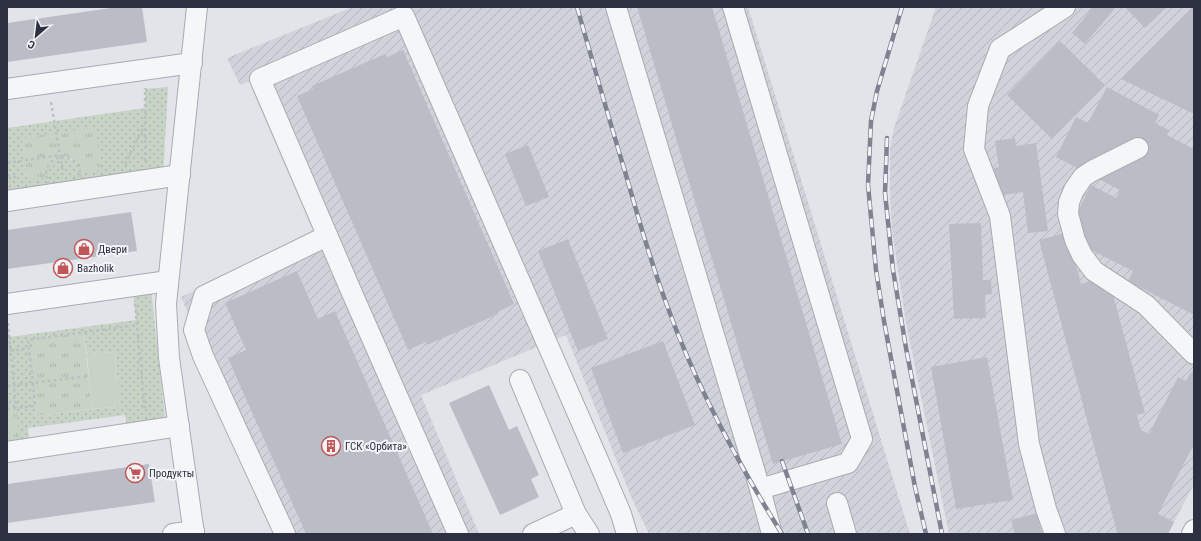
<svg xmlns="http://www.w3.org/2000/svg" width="1201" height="541" viewBox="0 0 1201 541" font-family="'Roboto Condensed',sans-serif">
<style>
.industrial{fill:url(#industrial-furrows)}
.grass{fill:url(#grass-dots);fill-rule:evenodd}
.park{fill:url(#park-tufts)}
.pitch{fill:#c6d3c5}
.building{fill:#bbbdc6}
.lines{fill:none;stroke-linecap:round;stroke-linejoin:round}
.minor-casing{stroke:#a9aab4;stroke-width:22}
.path{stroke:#bdbfc4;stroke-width:2.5;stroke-dasharray:3 3;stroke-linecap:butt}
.minor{stroke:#f5f6f8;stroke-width:20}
.rail-casing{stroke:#7e8291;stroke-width:4.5}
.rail{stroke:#f2f4f7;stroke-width:3;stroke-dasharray:9;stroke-linecap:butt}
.labels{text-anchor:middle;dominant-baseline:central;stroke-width:4;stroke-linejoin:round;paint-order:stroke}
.poi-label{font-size:11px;fill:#2d3040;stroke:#f2f4f7;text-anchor:start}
</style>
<defs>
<pattern id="industrial-furrows" width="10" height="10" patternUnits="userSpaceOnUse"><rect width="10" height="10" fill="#d1d3db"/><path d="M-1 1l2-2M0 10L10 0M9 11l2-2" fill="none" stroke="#b4b5bd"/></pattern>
<pattern id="grass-dots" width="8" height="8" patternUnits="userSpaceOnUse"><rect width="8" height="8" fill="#c6d3c5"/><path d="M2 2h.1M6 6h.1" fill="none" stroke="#aab5aa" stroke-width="1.8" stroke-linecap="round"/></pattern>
<pattern id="park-tufts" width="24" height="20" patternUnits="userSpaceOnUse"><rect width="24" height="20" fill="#c6d3c5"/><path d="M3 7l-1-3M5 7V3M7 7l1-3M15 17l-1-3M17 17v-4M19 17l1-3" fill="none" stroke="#aab5aa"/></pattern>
</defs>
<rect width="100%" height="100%" fill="#e3e4ea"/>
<!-- industrial -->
<g class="industrial">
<path d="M353 7H748L910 534H649L632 499 566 335 421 395 479 534H283L181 297 315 234 250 81 240 85 227 58Z"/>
<path d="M936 7H1194V484L1168 534H949L906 323 892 232 890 193V148L894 128Z"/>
</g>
<!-- grass -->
<g class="grass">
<path d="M168 87 163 177 7 201V128L145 108V89ZM22 138 101 170 79 168C71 153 53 154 46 170L27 179Z"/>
<path d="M151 288 166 428 128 434 125 415 28 428 30 449 7 452 16 408 7 409V386L14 385 11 358H7V315L9 337 136 320 133 291ZM84 332 87 354 115 352 120 406 36 416 28 340Z"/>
</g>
<!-- park -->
<g class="park">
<path d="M96 127 101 170 81 173C75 149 47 152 46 177L27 180 22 138Z"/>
<path d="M84 332 92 409 36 416 28 340Z"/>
<path d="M7 358H11L14 386H7Z"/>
<path d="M16 408 20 442 7 444V409Z"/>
</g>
<!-- pitch -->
<path class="pitch" d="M115 352 120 406 92 409 87 354Z"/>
<!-- building -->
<g class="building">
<path d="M118 7H142L147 42 7 62V23Z"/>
<path d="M637 7H712L842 444 773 464Z"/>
<path d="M1093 7H1116L1085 44 1072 33Z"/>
<path d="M1125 7H1164L1166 8 1145 28Z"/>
<path d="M1193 7H1194V114L1121 79Z"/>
<path d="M1060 41 1105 85 1052 139 1007 95Z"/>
<path d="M403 50 514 304 497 312 498 314 427 345 426 342 408 350 297 96 313 89 312 86 385 54 387 57Z"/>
<path d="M1107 87 1159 115 1155 123 1169 130 1167 135 1194 149V315L1128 281 1133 271 1083 246 1075 217 1091 185 1116 198 1120 190 1056 157 1076 117 1088 123Z"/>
<path d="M1015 138 1016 146 1036 143 1048 231 1028 233 1023 192 998 196 994 168 999 167 995 141Z"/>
<path d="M528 145 549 197 526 206 505 154Z"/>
<path d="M131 212 137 251 7 269V230Z"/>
<path d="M981 223 983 280H991L992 294 985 295 986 318 954 319 949 224Z"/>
<path d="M1068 232 1081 284 1101 278 1105 293 1112 291 1145 413 1137 415 1141 430 1149 434 1178 377 1186 381 1191 372 1194 373V444L1158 514 1174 522 1168 534H1118L1117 532 1039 240Z"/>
<path d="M568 239 608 339 578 351 538 251Z"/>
<path d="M297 271 318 319 335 311 433 534H306L228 358 246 350 225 303Z"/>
<path d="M663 341 695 425 623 453 591 368Z"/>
<path d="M987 357 1013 500 956 509 931 367Z"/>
<path d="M489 385 509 430 517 426 539 475 531 479 539 497 500 515 449 403Z"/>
<path d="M149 464 155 502 7 523V484Z"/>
<path d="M1037 513 1042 534H1015L1011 520Z"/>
</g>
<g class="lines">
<defs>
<g id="minor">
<path d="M616 7 760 489 848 463 862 439 733 7"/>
<path d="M7 89 192 63"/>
<path d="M1138 148 1092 171 1083 177 1074 190 1069 202 1068 214 1075 240 1082 255 1094 271 1146 305 1194 354"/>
<path d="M7 201 180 175"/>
<path d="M7 304 168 281"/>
<path d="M520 380 576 514 589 534"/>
<path d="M7 452 179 426"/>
<path d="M760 489 772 534"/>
<path d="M837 503 846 534"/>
<path d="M173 534 194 531"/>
<path d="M194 534 169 358 166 304 197 7"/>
<path d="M285 534 203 356 194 330 204 296 327 236"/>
<path d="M458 534 352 293 260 79 404 16 598 460 621 514 627 534"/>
<path d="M533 534 576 514"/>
<path d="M1055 534 1046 509 1029 444 1000 216 974 149 978 106 1000 49 1065 7"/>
<path d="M1192 534 1194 530"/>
</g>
</defs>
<!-- minor casing -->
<use href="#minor" class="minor-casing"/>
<!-- path -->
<g class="path">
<path d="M51 102 63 174"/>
<circle cx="63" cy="174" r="17"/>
<path d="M145 161V88"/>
<path d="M7 163 60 155"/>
<path d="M125 164 144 126"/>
<path d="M7 175 18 178"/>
<path d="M135 304 145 411"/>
<path d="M8 323 16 408"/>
<path d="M10 351 29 348"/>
<path d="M7 386 33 383 28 340 137 325"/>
<path d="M7 409 35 406 33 383 89 376"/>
</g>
<!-- minor -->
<use href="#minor" class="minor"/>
<defs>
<g id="rail">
<path d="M577 7C593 63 609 119 626 175 639 220 651 264 668 308 696 386 738 463 782 534"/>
<path d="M902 7 877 91 871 121 868 185 876 270 884 321 915 487 926 534"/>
<path d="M887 138 885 193 893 270 906 348 942 534"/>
<path d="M782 461 808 534"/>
</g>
</defs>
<!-- rail casing -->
<use href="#rail" class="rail-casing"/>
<!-- rail -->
<use href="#rail" class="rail"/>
</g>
<!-- icons -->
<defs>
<symbol id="shop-ring" viewBox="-11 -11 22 22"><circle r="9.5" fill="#f2f4f7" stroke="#c05756" stroke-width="1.5"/><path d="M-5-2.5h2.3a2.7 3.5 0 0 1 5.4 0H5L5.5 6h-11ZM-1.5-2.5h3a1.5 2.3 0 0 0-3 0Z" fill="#c05756"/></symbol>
<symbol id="building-ring" viewBox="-11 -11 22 22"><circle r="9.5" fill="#f2f4f7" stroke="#c05756" stroke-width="1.5"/><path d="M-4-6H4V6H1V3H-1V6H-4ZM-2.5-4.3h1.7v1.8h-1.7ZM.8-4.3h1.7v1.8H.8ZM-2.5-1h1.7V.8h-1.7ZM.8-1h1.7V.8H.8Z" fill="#c05756"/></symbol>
<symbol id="supermarket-ring" viewBox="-11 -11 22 22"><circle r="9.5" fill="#f2f4f7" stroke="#c05756" stroke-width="1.5"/><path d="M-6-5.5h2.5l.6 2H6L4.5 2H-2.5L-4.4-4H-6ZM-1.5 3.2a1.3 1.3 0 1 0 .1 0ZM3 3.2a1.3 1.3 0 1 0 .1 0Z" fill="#c05756"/></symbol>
</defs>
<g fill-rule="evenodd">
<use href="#shop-ring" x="73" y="238" width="22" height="22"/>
<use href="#shop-ring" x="52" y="257" width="22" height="22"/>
<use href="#building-ring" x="320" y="435" width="22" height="22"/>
<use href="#supermarket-ring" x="124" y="462" width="22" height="22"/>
</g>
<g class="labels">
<!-- poi labels -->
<g class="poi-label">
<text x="98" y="249">Двери</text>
<text x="77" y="268">Bazholik</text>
<text x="345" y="446">ГСК «Орбита»</text>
<text x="149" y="473">Продукты</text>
</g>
</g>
<!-- border -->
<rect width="1201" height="541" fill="none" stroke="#2d3040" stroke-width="16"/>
<!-- north arrow -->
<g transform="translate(36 36) rotate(208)" stroke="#f2f4f7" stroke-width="3" paint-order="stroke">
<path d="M0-3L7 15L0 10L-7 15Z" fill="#2d3040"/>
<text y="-6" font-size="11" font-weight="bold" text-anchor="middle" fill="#2d3040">С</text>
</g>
</svg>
